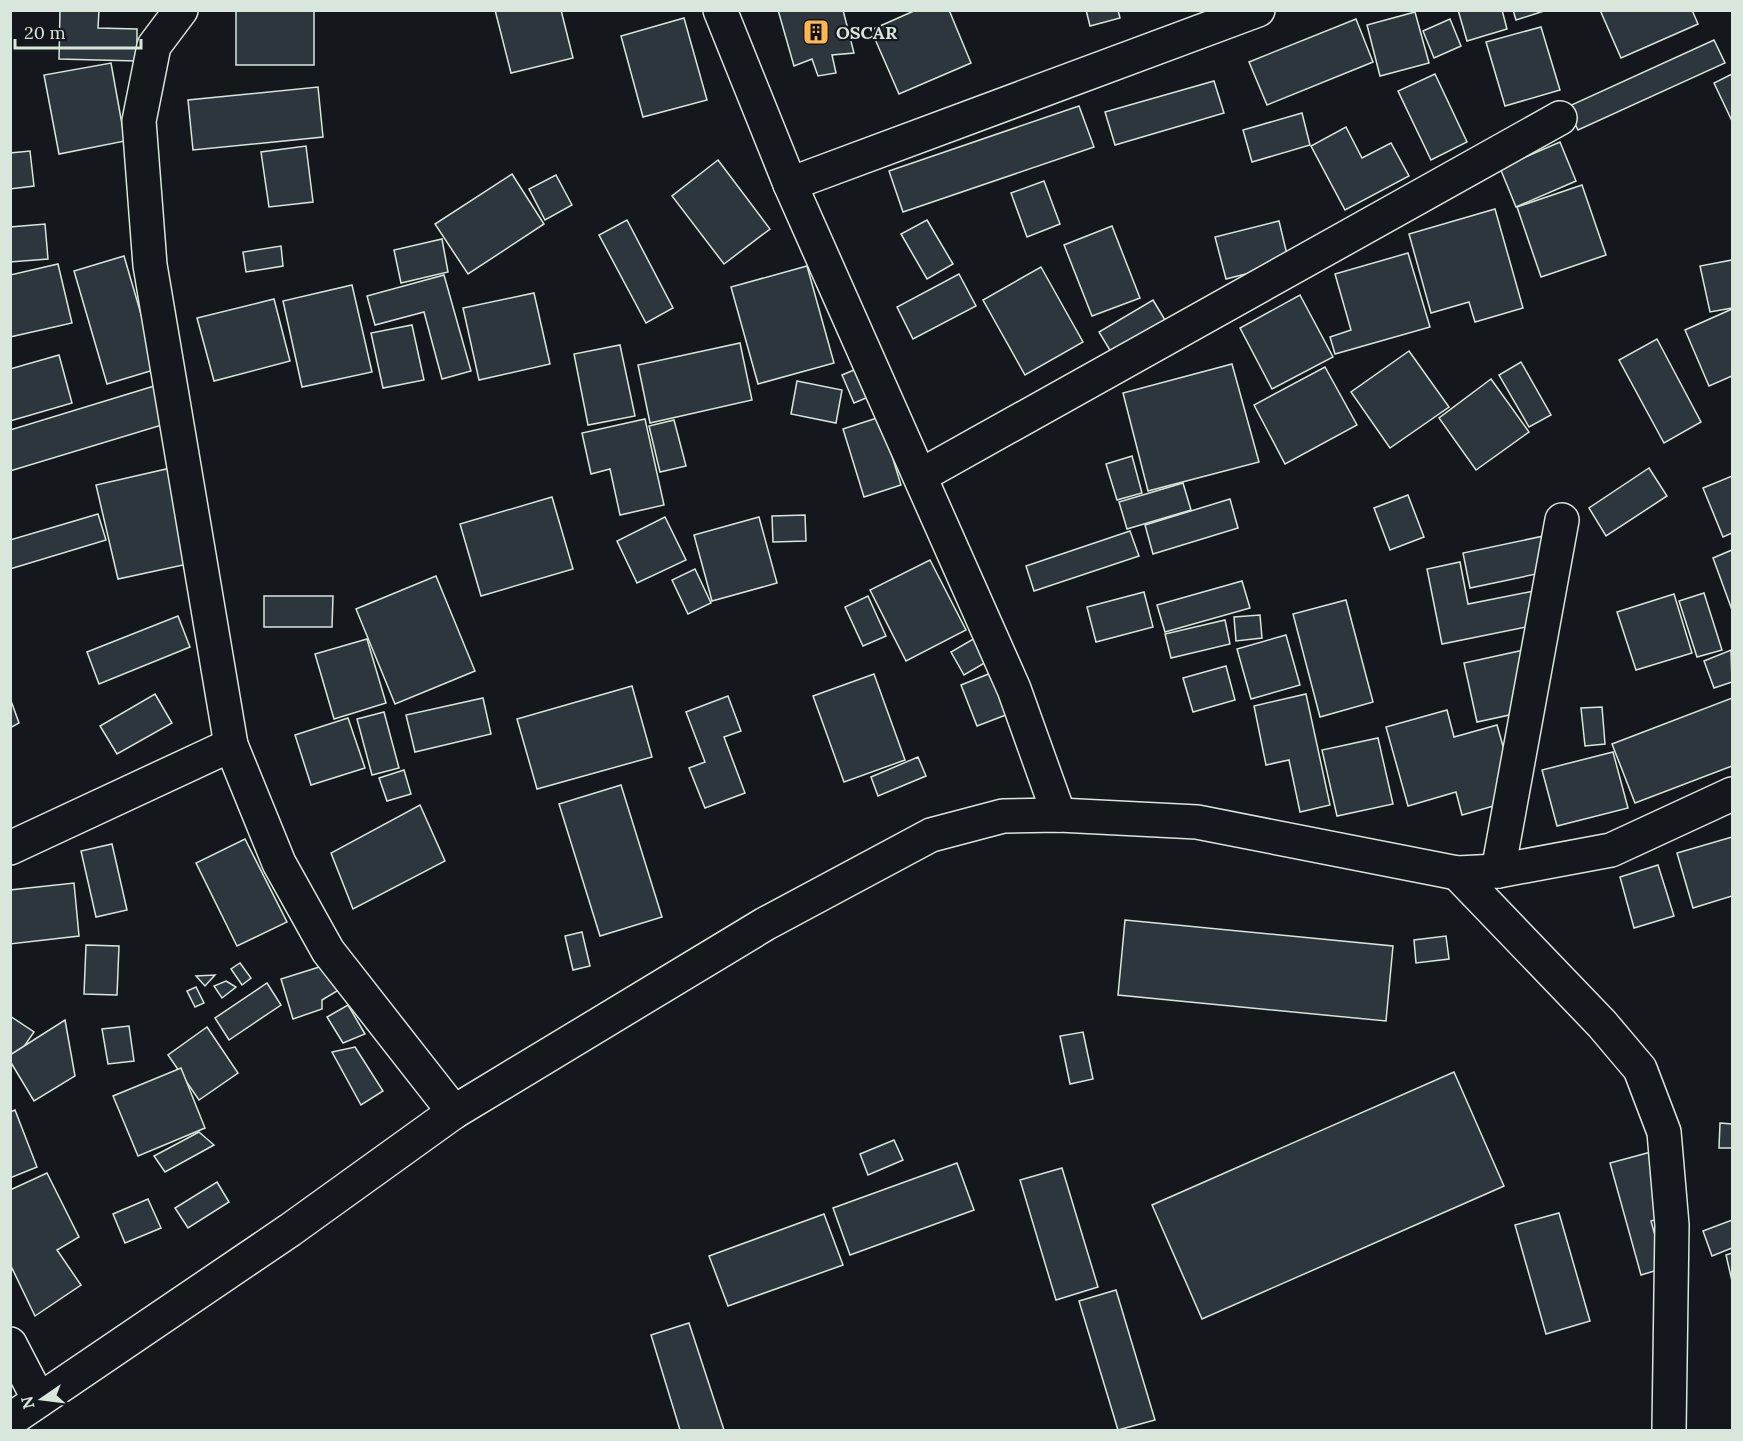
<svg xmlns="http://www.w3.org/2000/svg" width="1743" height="1441" viewBox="0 0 1743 1441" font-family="Lora,serif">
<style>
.building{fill:#2c363c;stroke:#d8e6dc;stroke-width:1.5}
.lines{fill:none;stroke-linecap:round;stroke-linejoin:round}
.minor-casing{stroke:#d8e6dc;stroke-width:36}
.minor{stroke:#14181c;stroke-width:33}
.labels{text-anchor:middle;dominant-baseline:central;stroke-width:4.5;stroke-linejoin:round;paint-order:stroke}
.poi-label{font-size:18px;font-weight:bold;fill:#d8e6dc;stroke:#14181c;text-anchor:start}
</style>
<rect width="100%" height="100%" fill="#14181c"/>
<!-- building -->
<g class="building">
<path d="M60 10H99L98 28 137 29V61L59 59Z"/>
<rect x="236" y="10" width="78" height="55"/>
<path d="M495 10H561L573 58 511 73Z"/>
<path d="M778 10H843L854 53 832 55 836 73 818 76 812 59 794 66Z"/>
<path d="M916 10H949L971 63 899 94 871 30Z"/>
<path d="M1086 10H1118L1120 18 1090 26Z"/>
<path d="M1458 10H1502L1507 29 1467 41Z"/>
<path d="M1513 10H1547L1516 20Z"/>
<path d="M1600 10H1692L1698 24 1621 58Z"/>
<path d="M1415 12 1429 63 1380 76 1367 25Z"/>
<path d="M684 18 707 100 643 117 621 36Z"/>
<path d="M1356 19 1373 62 1267 105 1249 62Z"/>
<path d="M1450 19 1461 46 1434 58 1423 31Z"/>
<path d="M1541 27 1560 90 1505 106 1486 42Z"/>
<path d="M1714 40 1725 63 1578 130 1567 107Z"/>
<path d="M111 63 125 141 59 154 44 75Z"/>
<path d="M1435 74 1467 142 1431 160 1398 91Z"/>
<path d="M1732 74V121L1714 83Z"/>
<path d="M1214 81 1224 113 1115 145 1105 112Z"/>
<path d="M318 87 323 137 193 150 188 100Z"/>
<path d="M1079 106 1094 147 903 212 889 171Z"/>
<path d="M1302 113 1310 145 1252 162 1243 130Z"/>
<path d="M1346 127 1362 158 1391 143 1409 176 1345 210 1311 146Z"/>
<path d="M1560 142 1576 181 1516 207 1500 168Z"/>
<path d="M306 146 313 202 269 207 261 152Z"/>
<path d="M30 151 34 186 10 189V153Z"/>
<path d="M718 160 770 229 724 264 672 196Z"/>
<path d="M512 174 544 224 468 274 435 224Z"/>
<path d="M556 175 572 205 545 220 529 189Z"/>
<path d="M1044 181 1060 224 1027 237 1011 193Z"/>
<path d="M1582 185 1606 255 1541 277 1517 207Z"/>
<path d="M1495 209 1523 308 1475 322 1469 302 1431 313 1409 234Z"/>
<path d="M627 220 673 308 646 323 599 235Z"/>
<path d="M927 220 953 264 927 279 901 234Z"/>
<path d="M1279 221 1289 263 1226 279 1215 237Z"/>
<path d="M45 224 48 259 10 262V227Z"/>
<path d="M1112 226 1140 298 1092 316 1064 245Z"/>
<path d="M442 239 448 272 401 283 394 250Z"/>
<path d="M281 246 283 266 246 272 243 252Z"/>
<path d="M1408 253 1430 327 1335 354 1330 337 1351 330 1335 274Z"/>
<path d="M124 256 157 369 107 384 74 271Z"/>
<path d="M1732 260V308L1710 312 1700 266Z"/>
<path d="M58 264 72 323 10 337V275Z"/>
<path d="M807 266 834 363 758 384 731 287Z"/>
<path d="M1041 267 1083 342 1025 375 983 300Z"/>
<path d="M959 274 976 306 913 339 897 307Z"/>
<path d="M444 275 471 371 442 379 424 312 375 325 367 296Z"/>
<path d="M352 285 372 372 302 387 283 301Z"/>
<path d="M534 293 550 364 479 380 463 308Z"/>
<path d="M1300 295 1333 357 1272 389 1240 328Z"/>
<path d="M274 299 290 361 214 381 197 318Z"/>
<path d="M1153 300 1168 325 1114 357 1099 332Z"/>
<path d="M1732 309V376L1709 386 1685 330Z"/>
<path d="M412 325 424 380 383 388 371 333Z"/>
<path d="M1657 339 1701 422 1664 443 1619 360Z"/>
<path d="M740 343 752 400 650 423 638 365Z"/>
<path d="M620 345 635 416 588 425 574 354Z"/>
<path d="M1409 351 1449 407 1390 448 1351 392Z"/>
<path d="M59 355 72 403 10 421V369Z"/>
<path d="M878 360 890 388 854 403 842 375Z"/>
<path d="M1521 362 1551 415 1529 427 1499 375Z"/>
<path d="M1232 364 1259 462 1148 491 1123 393Z"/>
<path d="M1325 367 1357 425 1285 464 1254 405Z"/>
<path d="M1491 379 1529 432 1476 470 1439 418Z"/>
<path d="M797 381 842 390 836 423 791 414Z"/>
<path d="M164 383 175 421 10 471V430Z"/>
<path d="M880 417 901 485 864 497 843 429Z"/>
<path d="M645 419 664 505 620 515 610 469 591 474 582 433Z"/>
<path d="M674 420 686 466 660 472 649 426Z"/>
<path d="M1132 456 1142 493 1117 500 1106 464Z"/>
<path d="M175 467 197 562 118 579 96 485Z"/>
<path d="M1649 468 1667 496 1606 536 1589 508Z"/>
<path d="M1732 476V533L1723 537 1703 488Z"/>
<path d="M1183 483 1191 510 1127 529 1119 502Z"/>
<path d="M1408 495 1424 537 1390 550 1374 508Z"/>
<path d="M552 497 573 569 481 596 460 524Z"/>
<path d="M1230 499 1238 528 1153 554 1145 525Z"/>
<path d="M98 514 106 540 10 569V540Z"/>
<path d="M805 515 806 541 773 542 772 516Z"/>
<path d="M665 517 686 560 637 583 617 541Z"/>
<path d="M759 517 777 583 712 601 694 535Z"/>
<path d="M1130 531 1139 556 1034 591 1026 566Z"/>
<path d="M1553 534 1560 569 1470 588 1463 553Z"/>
<path d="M1732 550V610L1713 558Z"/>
<path d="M930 560 966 630 906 661 870 590Z"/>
<path d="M1460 562 1468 604 1539 590 1546 623 1442 644 1427 569Z"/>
<path d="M695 569 711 603 688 614 672 580Z"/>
<path d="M436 576 475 671 395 704 356 609Z"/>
<path d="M1242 581 1250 608 1165 632 1157 605Z"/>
<path d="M1144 592 1153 627 1096 642 1087 607Z"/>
<path d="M1704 593 1722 650 1697 657 1679 601Z"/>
<path d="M1674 594 1692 653 1636 670 1617 612Z"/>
<path d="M264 596H333L332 627H264Z"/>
<path d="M868 596 886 636 863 646 845 607Z"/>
<path d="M1346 600 1373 702 1320 717 1293 614Z"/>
<path d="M1260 615 1262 638 1236 641 1234 617Z"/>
<path d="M178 616 190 647 99 684 87 652Z"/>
<path d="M1225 620 1230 644 1171 658 1165 634Z"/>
<path d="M987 631 1000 654 964 675 951 652Z"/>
<path d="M1286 635 1300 685 1251 699 1237 649Z"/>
<path d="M367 639 386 703 334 719 315 654Z"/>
<path d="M1524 650 1537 709 1477 722 1464 663Z"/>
<path d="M1731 650 1732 682 1714 688 1704 661Z"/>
<path d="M1011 665 1027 707 977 726 961 685Z"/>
<path d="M1226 666 1235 700 1193 712 1183 678Z"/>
<path d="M874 674 905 760 844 782 813 696Z"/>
<path d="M632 686 652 757 537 789 517 719Z"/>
<path d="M155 694 172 723 117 754 100 726Z"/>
<path d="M1306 694 1330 805 1300 812 1289 760 1266 765 1254 706Z"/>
<path d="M728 696 741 731 724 737 745 793 705 808 689 768 705 762 686 712Z"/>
<path d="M10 698 19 723 10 728Z"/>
<path d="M483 698 491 734 415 752 406 715Z"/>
<path d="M1732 698V766L1635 803 1612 744Z"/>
<path d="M1602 707 1605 744 1585 746 1581 708Z"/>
<path d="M1447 710 1454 737 1497 725 1518 799 1462 815 1456 792 1408 806 1386 727Z"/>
<path d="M384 712 399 768 372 775 357 719Z"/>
<path d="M348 718 365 768 311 785 295 735Z"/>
<path d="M1378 738 1393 804 1337 816 1322 750Z"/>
<path d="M1613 752 1628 808 1557 826 1542 770Z"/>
<path d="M918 757 926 776 878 796 871 777Z"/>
<path d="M404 770 411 794 387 801 379 778Z"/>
<path d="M621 785 662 917 600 936 559 804Z"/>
<path d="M420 805 445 861 353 909 331 853Z"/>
<path d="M1732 837V896L1693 908 1677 853Z"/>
<path d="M245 839 287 922 237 946 196 863Z"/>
<path d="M112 844 127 910 96 917 81 851Z"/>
<path d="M1658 865 1674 916 1634 928 1620 877Z"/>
<path d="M74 883 79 936 10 944V890Z"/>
<path d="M1125 920 1393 946 1386 1021 1118 995Z"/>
<path d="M582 932 590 966 573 970 565 936Z"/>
<path d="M1446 936 1449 959 1416 963 1414 940Z"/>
<path d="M86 945 119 946 117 995 84 994Z"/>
<path d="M240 963 251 978 242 985 231 969Z"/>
<path d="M332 963 342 988 322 1000V1009L293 1019 281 979Z"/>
<path d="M215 975 205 986 196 976Z"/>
<path d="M226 981 236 987 222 998 214 986Z"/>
<path d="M267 983 281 1005 229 1040 215 1018Z"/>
<path d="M196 987 204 1003 195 1007 187 991Z"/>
<path d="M348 1005 365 1034 343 1043 327 1017Z"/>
<path d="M10 1016 34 1032 10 1067Z"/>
<path d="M65 1020 75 1076 34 1101 10 1061V1055Z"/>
<path d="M129 1026 134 1061 108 1064 102 1029Z"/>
<path d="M207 1027 238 1073 199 1100 168 1055Z"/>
<path d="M1083 1032 1093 1079 1070 1084 1060 1036Z"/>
<path d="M355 1047 383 1091 361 1105 332 1052Z"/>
<path d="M181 1068 205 1128 138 1156 113 1096Z"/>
<path d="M1454 1072 1504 1186 1202 1319 1152 1205Z"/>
<path d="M15 1110 37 1167 10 1178V1112Z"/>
<path d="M1720 1123 1732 1124V1148H1719Z"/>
<path d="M199 1132 214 1145 165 1172 154 1156Z"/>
<path d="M894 1140 903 1160 868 1175 860 1154Z"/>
<path d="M1651 1152 1669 1216 1651 1221 1664 1268 1641 1275 1610 1163Z"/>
<path d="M957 1163 974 1210 850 1255 833 1208Z"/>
<path d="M1062 1168 1098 1287 1056 1300 1020 1180Z"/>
<path d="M47 1173 79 1237 57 1250 81 1285 35 1316 10 1264V1190Z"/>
<path d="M217 1182 229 1202 188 1228 175 1208Z"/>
<path d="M148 1199 161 1228 125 1243 113 1214Z"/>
<path d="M1559 1213 1590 1321 1546 1334 1515 1225Z"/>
<path d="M824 1214 843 1265 728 1306 709 1256Z"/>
<path d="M1732 1220V1248L1712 1256 1703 1231Z"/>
<path d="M1732 1253V1281L1726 1255Z"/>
<path d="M1116 1290 1155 1420 1118 1430 1079 1301Z"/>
<path d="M689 1323 724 1430H680L651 1335Z"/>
</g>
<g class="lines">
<defs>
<g id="minor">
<path d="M181 10 154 46 139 121 150 265 231 745 279 863 328 951 454 1112"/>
<path d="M720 10 790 184"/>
<path d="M920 476 1560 118"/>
<path d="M1059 815 1014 689 790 184 1258 10"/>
<path d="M10 848 231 745"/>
<path d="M1498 871 1562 520"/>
<path d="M1457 873 1602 1024 1640 1069 1664 1132 1672 1225 1669 1430"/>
<path d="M10 1344 39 1400"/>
<path d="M10 1420 290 1230 454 1112 765 924 931 835 1003 816 1059 815 1197 822 1457 873 1498 871 1611 850 1732 794"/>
</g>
</defs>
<!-- minor casing -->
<use href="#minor" class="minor-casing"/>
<!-- minor -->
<use href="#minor" class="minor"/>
</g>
<!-- icons -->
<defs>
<symbol id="building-square" viewBox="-11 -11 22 22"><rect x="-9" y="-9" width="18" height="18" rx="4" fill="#ffb74d" stroke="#14181c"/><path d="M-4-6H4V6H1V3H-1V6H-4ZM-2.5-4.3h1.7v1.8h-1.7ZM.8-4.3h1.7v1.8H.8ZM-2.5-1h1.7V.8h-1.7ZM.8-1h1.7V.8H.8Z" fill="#111"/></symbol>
</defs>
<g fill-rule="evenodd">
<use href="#building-square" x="801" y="17" width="30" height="30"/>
</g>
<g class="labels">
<!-- poi labels -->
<g class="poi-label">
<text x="836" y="32">OSCAR</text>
</g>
</g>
<!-- border -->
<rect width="1743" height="1441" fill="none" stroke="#d8e6dc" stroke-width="24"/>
<!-- north arrow -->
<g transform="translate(42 1399) rotate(256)" stroke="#14181c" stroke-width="4.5" paint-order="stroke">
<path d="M0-4.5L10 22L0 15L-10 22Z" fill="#d8e6dc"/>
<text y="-9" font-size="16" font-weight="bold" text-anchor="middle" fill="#d8e6dc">N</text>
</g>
<!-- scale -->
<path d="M15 39v9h126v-9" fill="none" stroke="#d8e6dc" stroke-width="3"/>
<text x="24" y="39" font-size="18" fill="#d8e6dc" stroke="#14181c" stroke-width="4.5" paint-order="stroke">20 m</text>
</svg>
